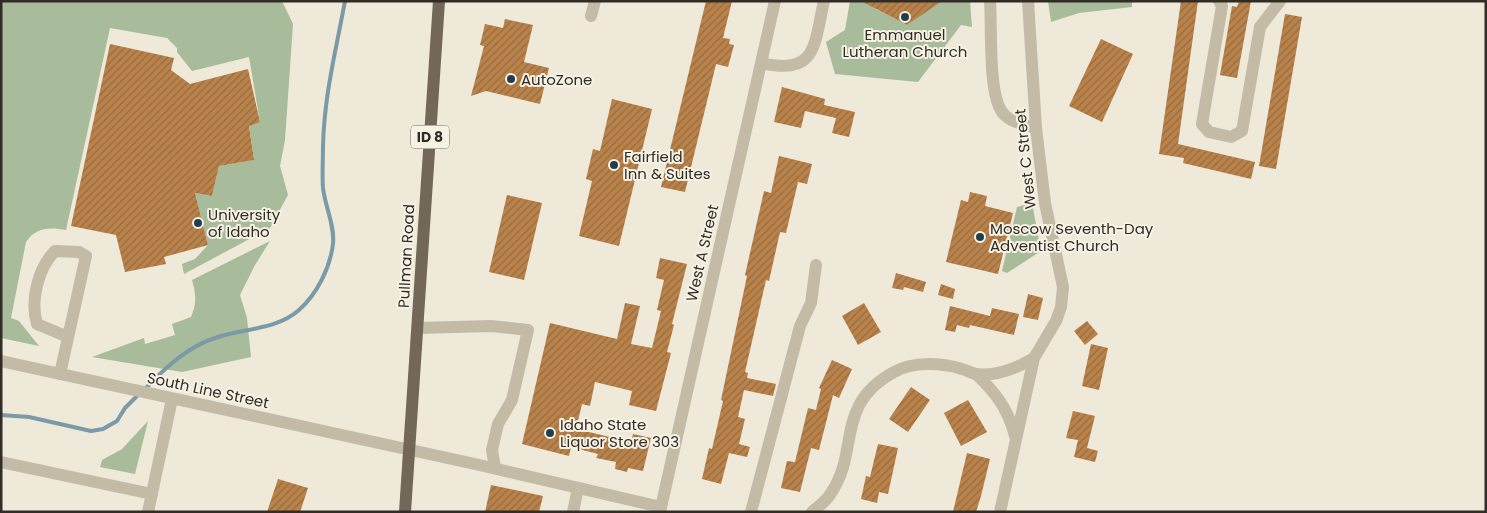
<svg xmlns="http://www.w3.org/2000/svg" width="1487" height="513" viewBox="0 0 1487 513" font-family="Poppins,sans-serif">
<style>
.green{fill:#a8bb9a}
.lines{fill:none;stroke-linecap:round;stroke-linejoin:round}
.stream{stroke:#7a9aa8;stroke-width:4}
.building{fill:url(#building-hatch)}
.minor{stroke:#c4bba6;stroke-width:12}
.major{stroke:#726758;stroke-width:12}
.poi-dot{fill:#203f4e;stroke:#f6f2e4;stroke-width:2}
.labels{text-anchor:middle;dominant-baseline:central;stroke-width:4;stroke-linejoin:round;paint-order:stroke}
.shield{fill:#f6f2e4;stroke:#6c675f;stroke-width:1}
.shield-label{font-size:14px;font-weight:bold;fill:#312c26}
.poi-label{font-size:15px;fill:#312c26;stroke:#f6f2e4;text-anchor:start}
.street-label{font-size:15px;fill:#312c26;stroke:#f6f2e4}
</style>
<defs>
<pattern id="building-hatch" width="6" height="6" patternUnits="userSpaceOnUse" patternTransform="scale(1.25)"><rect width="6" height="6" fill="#b9824b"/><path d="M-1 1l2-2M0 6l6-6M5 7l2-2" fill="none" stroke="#976b3e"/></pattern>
</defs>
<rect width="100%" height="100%" fill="#eee9d8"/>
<!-- green -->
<g class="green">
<path d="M1 1H282L293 24 285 140 280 166 288 195 270 228 184 274 182 264 195 259 208 245 195 193 212 196 219 166 254 160 249 125 260 122 249 57 192 71 177 52V48L167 38 110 28 66 230C49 227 36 227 26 242L11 318 19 321 39 346 1 338Z"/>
<path d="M850 1H874V8L907 25 940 1H970L972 27 961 25 918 82 835 74 826 42 845 30Z"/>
<path d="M1048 1H1132V7L1079 13 1051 22Z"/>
<path d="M1032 203 1041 251 1007 273 1002 271 1017 207Z"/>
<path d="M270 241 255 265 240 295 247 318 251 357 182 372 92 357 144 338 145 344 175 335 172 324 191 317C197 303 196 294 192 280Z"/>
<path d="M148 421 135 474 100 467 102 460 122 449Z"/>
</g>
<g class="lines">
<!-- stream -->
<g class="stream">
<path d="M145 389C166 367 188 346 218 337 246 328 276 330 299 310 317 294 330 268 333 244 335 226 325 206 323 188 322 175 323 160 323 147 324 96 336 50 345 1"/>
<path d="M1 415 29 417 91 431 103 429 117 421 125 408 140 393"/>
</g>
</g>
<!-- building -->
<g class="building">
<path d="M706 1H732L723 38 730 39 729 44 734 45 728 67 716 64 685 192 661 187Z"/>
<path d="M861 1H942L907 25Z"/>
<path d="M1181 1H1198L1178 144 1255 162 1251 179 1183 163 1184 158 1159 154Z"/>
<path d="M1239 1H1251L1237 78 1220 75 1232 6 1237 7Z"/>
<path d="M1285 14 1302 17 1276 169 1259 166Z"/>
<path d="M505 19 533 25 524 62 549 68 540 104 486 91 471 96 484 46 480 45 485 24 503 28Z"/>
<path d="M1101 39 1133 54 1102 122 1069 106Z"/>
<path d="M110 44 174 58 171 70 190 84 248 69 260 122 249 126 254 160 219 166 212 196 195 193 208 245 164 257 166 264 125 272 116 235 71 226Z"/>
<path d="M782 87 825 99 824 105 855 112 849 137 832 133 836 118 805 111 801 128 774 122Z"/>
<path d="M612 99 652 109 619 246 579 236 592 181 586 179 593 149 600 151Z"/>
<path d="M779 156 812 164 807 184 798 182 786 233 780 232 769 281 766 280 745 372 748 373 747 378 776 384 773 396 744 390 738 417 745 419 739 444 750 447 747 457 729 453 721 484 702 479 709 448 712 449 723 401 721 400 747 276 745 275 764 191 771 193Z"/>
<path d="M970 192 987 196 985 206 1013 213 998 274 946 262 961 200 968 202Z"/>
<path d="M507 195 542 203 524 280 489 272Z"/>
<path d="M660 258 687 264 672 324 674 325 667 352 671 353 656 411 629 405 632 391 595 382 590 406 582 404 576 429 631 442 633 434 651 438 643 471 628 468 627 472 615 469 616 462 596 458 598 454 571 447 569 456 522 444 550 323 617 339 625 303 640 306 631 344 652 348 661 311 657 310 664 280 656 278Z"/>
<path d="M896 273 926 282 923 292 904 287 903 290 892 288Z"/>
<path d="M941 284 955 289 953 299 938 295Z"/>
<path d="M1028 294 1043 298 1038 320 1023 317Z"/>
<path d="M864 303 881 332 858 345 842 316Z"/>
<path d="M950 306 990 316 992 308 1019 314 1014 335 970 325 969 328 957 325 955 332 945 330Z"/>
<path d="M1087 321 1098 334 1085 345 1074 331Z"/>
<path d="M1091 344 1108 348 1099 390 1082 386Z"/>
<path d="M832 360 852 369 839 398 833 395 819 450 811 448 800 492 781 488 787 461 795 462 808 408 816 410 821 389 819 388Z"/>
<path d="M911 387 930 400 908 432 889 419Z"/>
<path d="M968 400 987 432 961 446 944 413Z"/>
<path d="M1073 411 1095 416 1087 448 1098 451 1095 462 1074 457 1078 440 1066 438Z"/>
<path d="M878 444 898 448 888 494 879 492 877 503 861 499 866 476 870 477Z"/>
<path d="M967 453 990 459 981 496 976 512H953Z"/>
<path d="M278 479 308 488 300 512H267Z"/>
<path d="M491 485 543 496 539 512H485Z"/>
</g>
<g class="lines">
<!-- minor -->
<g class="minor">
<path d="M990 1C992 28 988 92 1002 112 1009 122 1026 125 1036 128"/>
<path d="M1219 1 1222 6 1202 124 1209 132 1231 137 1242 131 1260 27 1280 1"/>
<path d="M591 16 595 1"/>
<path d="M762 63C817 76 814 45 824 1"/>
<path d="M418 328 491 326 528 330 512 400 498 424 492 450 495 468"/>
<path d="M1 361 475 464 661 507"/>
<path d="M60 374 86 256 79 252 55 251C38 268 30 301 37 324L68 337"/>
<path d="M976 374C996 393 1008 409 1015 436"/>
<path d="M1 462 152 494"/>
<path d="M148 512 172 399"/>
<path d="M573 512 578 488"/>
<path d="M660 512 775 1"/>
<path d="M751 512 800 326 811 303 816 265"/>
<path d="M812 512C819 506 827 501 831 493 860 451 834 405 894 372 913 361 942 363 962 369 966 370 971 373 976 374 996 377 1017 368 1034 358"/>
<path d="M1000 512 1034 358 1056 321 1061 307 1063 287 1045 203 1036 128 1028 1"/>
</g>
<!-- major -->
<path class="major" d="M405 512 439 1"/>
</g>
<!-- markers -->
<g class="poi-dot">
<circle cx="905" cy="17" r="5"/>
<circle cx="511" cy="79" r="5"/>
<circle cx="614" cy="165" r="5"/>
<circle cx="198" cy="223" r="5"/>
<circle cx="980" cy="237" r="5"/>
<circle cx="550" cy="433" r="5"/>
</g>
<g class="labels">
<!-- shield labels -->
<rect class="shield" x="411" y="125.5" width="38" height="23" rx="4"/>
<g class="shield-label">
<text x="430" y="137">ID 8</text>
</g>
<!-- poi labels -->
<g class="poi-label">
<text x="905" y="34" text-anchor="middle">Emmanuel<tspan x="905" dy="17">Lutheran Church</tspan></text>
<text x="521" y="79">AutoZone</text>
<text x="624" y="156">Fairfield<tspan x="624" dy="17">Inn &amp; Suites</tspan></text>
<text x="208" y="214">University<tspan x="208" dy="17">of Idaho</tspan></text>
<text x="990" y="228">Moscow Seventh-Day<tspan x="990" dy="17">Adventist Church</tspan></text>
<text x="560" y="424">Idaho State<tspan x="560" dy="17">Liquor Store 303</tspan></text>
</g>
<!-- street labels -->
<g class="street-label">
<text transform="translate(1025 159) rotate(-96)">West C Street</text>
<text transform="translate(702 253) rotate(-77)">West A Street</text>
<text transform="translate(406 256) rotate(-87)">Pullman Road</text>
<text transform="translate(208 390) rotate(12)">South Line Street</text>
</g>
</g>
<!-- border -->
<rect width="1487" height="513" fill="none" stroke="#312c26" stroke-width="5"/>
</svg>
